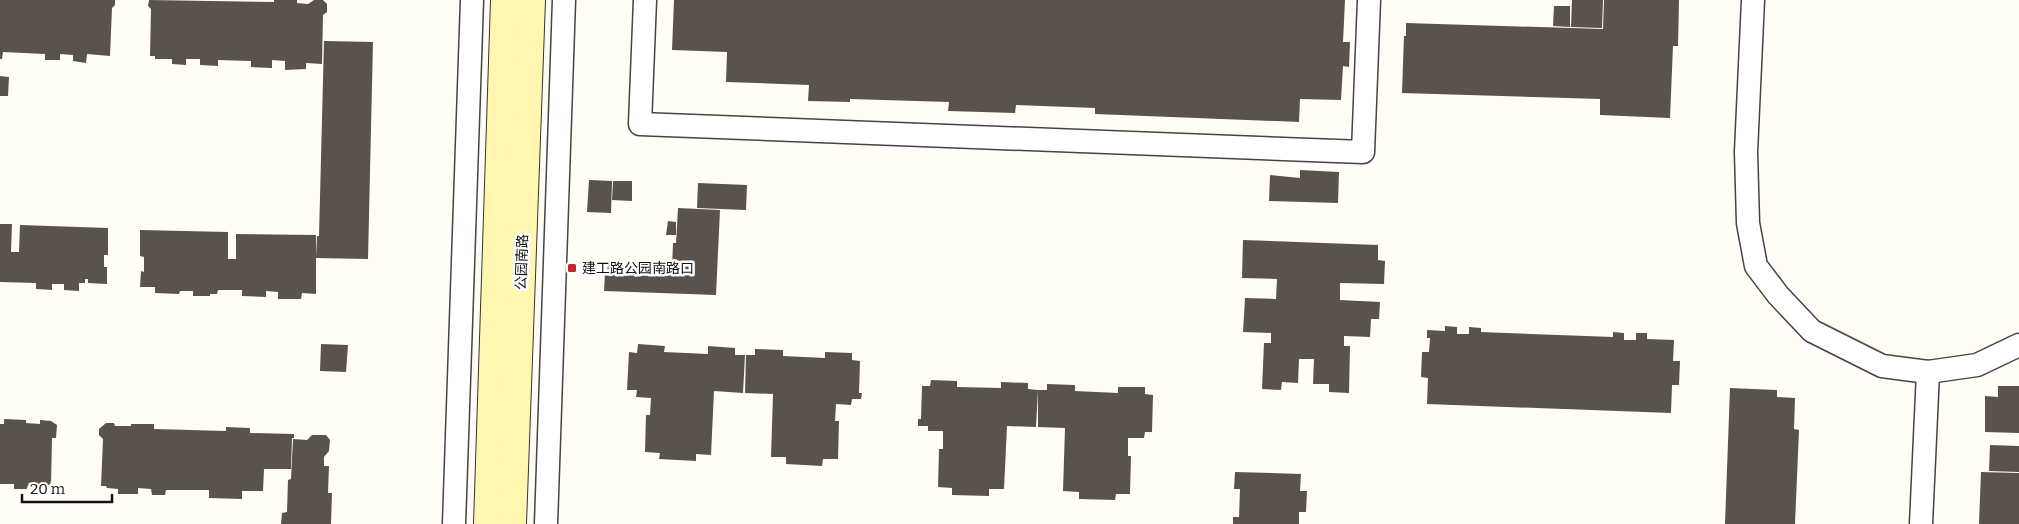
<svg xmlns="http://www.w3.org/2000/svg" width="2019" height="524" viewBox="0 0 2019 524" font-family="Bitter,'Noto Sans SC',serif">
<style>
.building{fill:#5a524d}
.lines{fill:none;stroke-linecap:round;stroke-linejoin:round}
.street-casing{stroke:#444;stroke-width:25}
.secondary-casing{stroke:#333;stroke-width:30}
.street{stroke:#fff;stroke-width:22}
.secondary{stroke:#fff6b0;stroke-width:28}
.poi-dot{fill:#c4262e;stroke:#fff;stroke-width:2}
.labels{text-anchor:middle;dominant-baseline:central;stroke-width:5;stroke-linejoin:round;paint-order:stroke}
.street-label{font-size:14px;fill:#111;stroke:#fff}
.poi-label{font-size:14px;fill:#111;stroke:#fff;text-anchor:start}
</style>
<rect width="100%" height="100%" fill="#fffdf5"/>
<!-- building -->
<g class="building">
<path d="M0 0H115V5L112 8 110 56 87 54 86 63 73 61V55L60 54V60H45V54L3 52 2 59H0Z"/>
<path d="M149 0 274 2V0H297V3L308 4 314 0H323L327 4V12L323 15 322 64 306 63V69L285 70V61L272 60V68L251 67V61L218 60V66L200 65V59H186V65L172 64V59H155V56H150L151 9 148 6Z"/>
<path d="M674 0H1345L1343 42H1350L1349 67 1343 66 1341 100 1300 99 1299 122 1095 114V108L1016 105 1015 113 948 111 949 102 850 99V102L808 101 809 85 726 82 727 52 672 50Z"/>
<path d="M1572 0H1603L1602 28 1571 27Z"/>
<path d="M1604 0H1679L1678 46H1673L1670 118 1600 115V99L1402 93 1404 36H1406V23L1603 29Z"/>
<path d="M1554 6H1570V27L1553 26Z"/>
<path d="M324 41 373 42 368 259 316 258 317 236H319Z"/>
<path d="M0 76 9 77 8 96H0Z"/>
<path d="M1300 170 1339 172 1338 203 1269 201 1270 175 1300 178Z"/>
<path d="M589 180 612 181 611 213 587 212Z"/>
<path d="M613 181H632V201L612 200Z"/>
<path d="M698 183 747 185 746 210 697 208Z"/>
<path d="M678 208 720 210 716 295 604 291 605 273H607L608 264 672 267 673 243H676Z"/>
<path d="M668 221 676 222V235H666Z"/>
<path d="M0 224H12L11 252H19L20 225 108 228V255H104V267H107V284L88 283V279H85V283H79V291L64 290V284H52V290L36 289V283L0 282Z"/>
<path d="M140 230 228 232V259H236V234L316 235V294L302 293 301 299H278V292L266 291V297L242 296V290H218L217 294H210V296H193V291H180L179 294 155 293V287H140L141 271 144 272V257L140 256Z"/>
<path d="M1243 240 1378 245V260L1385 261 1384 284 1340 283V300L1380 302 1379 319H1371L1370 337 1344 336V346H1350L1349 393 1329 392V384H1313L1314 359H1299L1298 383 1282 382 1281 390 1262 389 1264 343H1271V333L1243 332 1245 298 1276 299 1277 279 1242 278Z"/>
<path d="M1445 326 1457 327V334H1469V327L1481 328V332L1613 337V332L1624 333V340H1636V333H1647V339L1674 340 1673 361H1680L1679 385H1672L1671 413 1427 404 1428 378 1421 377 1422 352H1429L1430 338H1427V330L1445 331Z"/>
<path d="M321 344 348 345 346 372 320 371Z"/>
<path d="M638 344 665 346 664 352 708 354V346L735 348V355H745L743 393 714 391 711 455 696 454V461L659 459 660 453 645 452 646 415H650L651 398 636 397 637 390H627L629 352 637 353Z"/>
<path d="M755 349 783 350V356L825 358V352L852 353V360L860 361 859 393H862L861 399H852L851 405 836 404 835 421H839L838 459H823L822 466 786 464V457H771L773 394 745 393 746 355H755Z"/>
<path d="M931 380 957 381V387L1001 388V382L1028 383V389L1038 390 1036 427 1007 426 1004 489H989V496L952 495V488L938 487 939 449H943V431H928V426H918V419H921L922 386H930Z"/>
<path d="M1047 384 1075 385V391L1118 393V387H1145V394L1153 395 1152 432H1145L1144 438H1128V456H1131L1130 494H1116L1115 500 1079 499V492L1063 491 1065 428 1038 427V390H1047Z"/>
<path d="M1998 386H2019V433L1985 432V396L1998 397Z"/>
<path d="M1730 388 1777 390V397L1795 398 1794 429 1799 430 1795 524H1725Z"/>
<path d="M4 419 26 420V423L40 424V420L51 421 57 425 56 438H52L51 485H28L27 489H14V484H0V424H4Z"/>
<path d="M106 423H114L115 426H131V424H154V429L226 431V427L250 428V433L294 434V438H292L291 469H264L263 491H242V499L209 498V490H166L165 495H152L151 489 138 488V494H118V489L107 488 106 486H101L103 439 99 435V429Z"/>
<path d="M312 435H326L330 440 329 451 324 457V466H329L328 493H332L331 524H281L282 513 287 512 288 480 291 479 293 439 307 440Z"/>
<path d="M1990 445 2019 446V472L1989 471Z"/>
<path d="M1235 472 1301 474 1300 491H1307L1306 512H1299V524H1233V517H1239L1240 489H1234Z"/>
<path d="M1981 472 2019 473V524H1979Z"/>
</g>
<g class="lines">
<defs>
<g id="street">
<path d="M645 0 640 124 1363 152 1369 0"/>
<path d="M1753 0 1746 152 1748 223 1756 266 1778 295 1812 331 1882 366 1928 372 1977 365 2019 345"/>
<path d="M454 524 472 0"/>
<path d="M546 524 564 0"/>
<path d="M1921 524 1928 372"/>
</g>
<g id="secondary">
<path d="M488 524 505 0"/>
<path d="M512 524 531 0"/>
</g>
</defs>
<!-- street casing -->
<use href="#street" class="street-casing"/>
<!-- secondary casing -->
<use href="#secondary" class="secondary-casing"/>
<!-- street -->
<use href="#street" class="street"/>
<!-- secondary -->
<use href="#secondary" class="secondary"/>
</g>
<!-- markers -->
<rect class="poi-dot" x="567" y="263" width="10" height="10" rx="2.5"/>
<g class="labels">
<!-- street labels -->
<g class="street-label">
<text transform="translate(522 262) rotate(-88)">公园南路</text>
</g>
<!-- poi labels -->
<g class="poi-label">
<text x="582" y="268">建工路公园南路口</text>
</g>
</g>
<!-- scale -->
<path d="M22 494v8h90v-8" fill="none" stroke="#111111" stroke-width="2.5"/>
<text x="30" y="494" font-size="15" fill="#111111" stroke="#ffffff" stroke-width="4" paint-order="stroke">20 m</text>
</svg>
